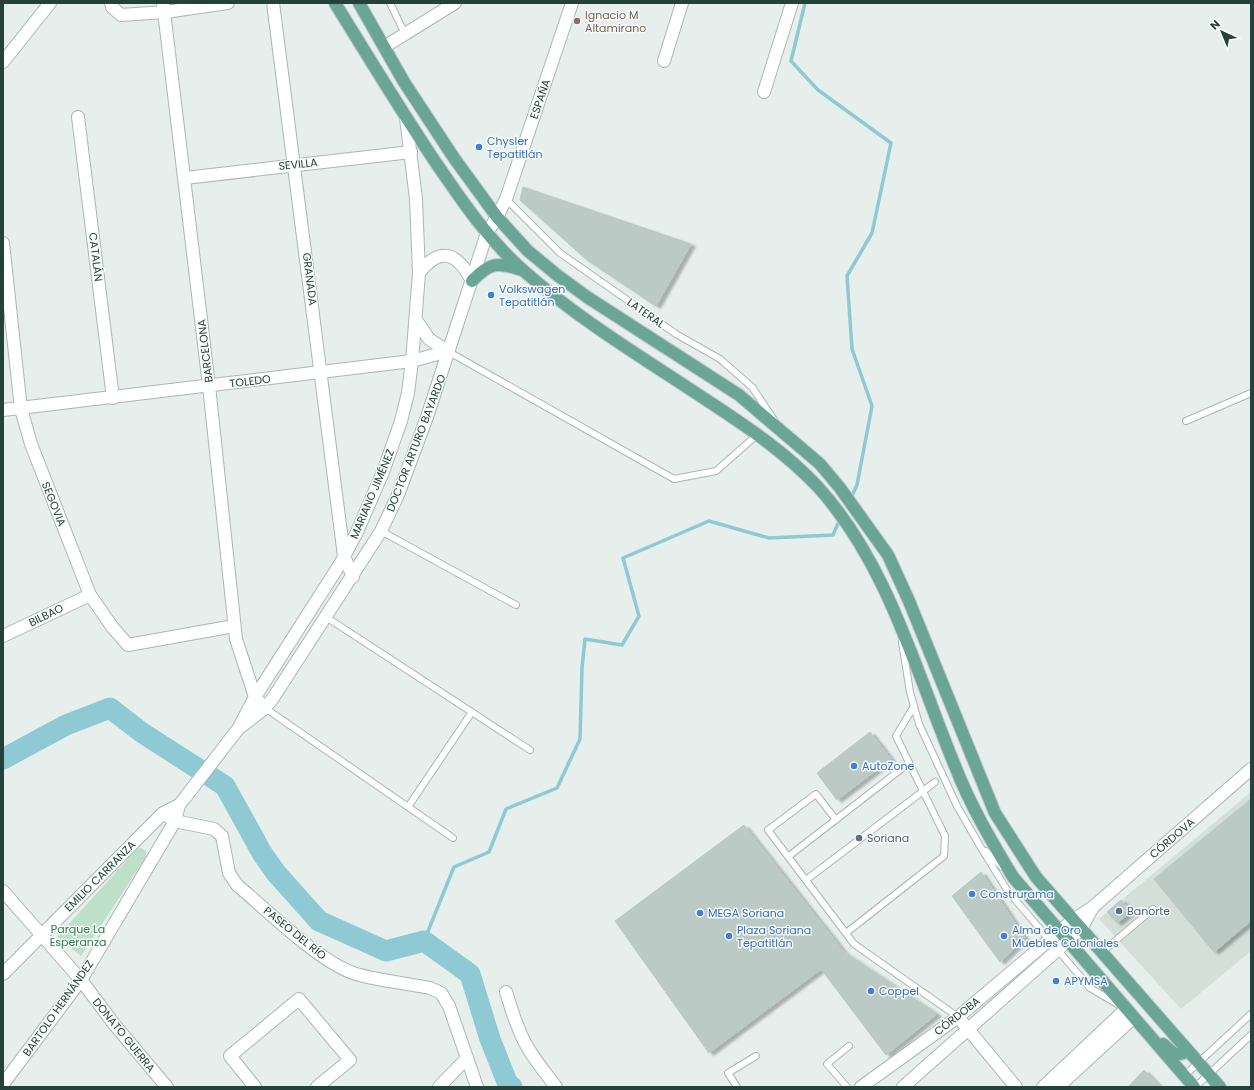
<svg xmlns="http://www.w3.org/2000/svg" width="1254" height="1090" viewBox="0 0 1254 1090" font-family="Poppins,sans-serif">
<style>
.built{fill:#d4dfda}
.green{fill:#bfe0c8}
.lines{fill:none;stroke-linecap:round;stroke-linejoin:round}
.stream{stroke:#8ec9d4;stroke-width:3.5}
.river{stroke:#8ec9d4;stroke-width:21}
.building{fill:#bbcac4;stroke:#b8c9c2;filter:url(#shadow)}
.service-casing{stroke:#a8b8b2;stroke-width:8}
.minor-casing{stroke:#a8b8b2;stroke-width:14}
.tertiary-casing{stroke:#a8b8b2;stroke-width:14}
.secondary-casing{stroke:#a4bbb3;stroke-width:14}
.primary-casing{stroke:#c2cac8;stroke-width:14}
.service{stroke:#fff;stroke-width:6}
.minor{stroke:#fff;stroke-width:12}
.tertiary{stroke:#fff;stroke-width:12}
.secondary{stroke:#fff;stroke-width:12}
.primary{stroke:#6aa596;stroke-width:12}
.education-dot{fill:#8d6e63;stroke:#f7fbf9;stroke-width:1.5}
.shop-dot{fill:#3f7fe0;stroke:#f7fbf9;stroke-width:1.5}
.service-dot{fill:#5c6f8a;stroke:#f7fbf9;stroke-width:1.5}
.labels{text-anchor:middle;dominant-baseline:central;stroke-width:3;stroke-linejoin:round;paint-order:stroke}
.education-label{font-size:11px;fill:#785e54;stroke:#f7fbf9;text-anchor:start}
.street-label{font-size:11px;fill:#24423a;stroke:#f7fbf9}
.shop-label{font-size:11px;fill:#366cbe;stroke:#f7fbf9;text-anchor:start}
.service-label{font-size:11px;fill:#4e5e75;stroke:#f7fbf9;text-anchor:start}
.park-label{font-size:11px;fill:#2d7a4b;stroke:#f7fbf9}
</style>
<defs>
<filter id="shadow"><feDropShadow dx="4.5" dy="2.5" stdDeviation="1" flood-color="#0004"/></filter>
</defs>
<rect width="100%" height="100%" fill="#e6efeb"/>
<!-- built -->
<path class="built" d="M1251 792V951L1181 1009 1099 919Z"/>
<!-- green -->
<path class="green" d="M138 848H141L146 851V857L81 956 57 937Z"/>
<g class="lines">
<!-- stream -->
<g class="stream">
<path d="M805 3 791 61 818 90 891 143 872 233 847 276 852 349 872 406 857 485 851 498"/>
<path d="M424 941 454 867 489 852 506 809 557 788 580 739 582 668 585 639 622 645 639 616 623 558 709 521 769 538 833 535 840 519"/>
</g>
<!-- river -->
<path class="river" d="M3 759 66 725 110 708 141 732 225 786 262 853 276 873 319 921 386 951 424 941 470 974 490 1039 507 1082 512 1087"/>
</g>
<!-- building -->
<g class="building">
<path d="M523 187 691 244 656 306 587 260 520 200Z"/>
<path d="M870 732 891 759 837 800 817 773Z"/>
<path d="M1251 799V921L1214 952 1154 879Z"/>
<path d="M744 825 844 952 709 1053 615 921Z"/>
<path d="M981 872 1025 938 1000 962 952 896Z"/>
<path d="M1121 900 1132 911 1117 923 1107 912Z"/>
<path d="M844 952 937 1014 886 1055 821 969Z"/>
<path d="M1144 1070 1160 1087H1128Z"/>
</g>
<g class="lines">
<defs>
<g id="service">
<path d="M390 3 405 34"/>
<path d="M506 199 560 253 676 334 720 359 752 387 774 420"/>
<path d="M449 352 674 479 716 471 758 434"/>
<path d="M1186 421 1251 393"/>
<path d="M381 531 516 605"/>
<path d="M326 617 530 750"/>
<path d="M902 642 910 692 919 724 957 806 980 846 1007 890 1090 988 1119 1005"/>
<path d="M265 708 453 838"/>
<path d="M408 807 472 712"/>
<path d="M836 820 816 794 768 830 854 944 958 1017"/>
<path d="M986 851 1002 867"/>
<path d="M789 856 909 763"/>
<path d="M806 880 935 782"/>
<path d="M846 933 944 856 945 836 896 736 914 706"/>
<path d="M1102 952 1153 909"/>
<path d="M1184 1076 1251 1014"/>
<path d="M737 1087 728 1073 756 1056"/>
<path d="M847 1087 827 1064 849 1046"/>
<path d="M1195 1087 1251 1035"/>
</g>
<g id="minor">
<path d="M111 3 112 7 121 15 165 12 228 3"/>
<path d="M163 3 209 386 236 639 255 697 265 708"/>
<path d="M273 3 344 556 353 577"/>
<path d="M384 47 455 3"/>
<path d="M664 61 682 3"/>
<path d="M764 92 792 3"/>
<path d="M78 117 113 398"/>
<path d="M185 178 411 152"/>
<path d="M497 217 506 199 572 3"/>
<path d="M3 243 21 409 31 444 90 595 113 628 128 645 234 626"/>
<path d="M3 410 412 361 441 353 449 352"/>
<path d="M3 636 90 595"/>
<path d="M166 815 175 821 214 829 222 836 229 873 237 885C267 910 320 963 356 974 380 981 406 983 430 988L441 993 449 1006 477 1087"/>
<path d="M3 891 81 980 114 1024 167 1087"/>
<path d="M506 992C510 1004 513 1016 518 1027 526 1050 542 1068 556 1087"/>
<path d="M958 1017 1016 1087"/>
<path d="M255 1087 230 1056 299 999 350 1060 317 1087"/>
<path d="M439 1087 467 1058"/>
</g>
<g id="tertiary">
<path d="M419 273C440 246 457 252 472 281"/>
<path d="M416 320 429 339 449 352"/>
<path d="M242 726 265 708 273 698 381 531 398 495 427 417 487 233 497 217"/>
<path d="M3 974 163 813 179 805 184 799 238 729 255 697 340 564 357 532 383 472 401 421 408 393 412 361 419 273 416 199 406 118"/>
<path d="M3 1084 81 980 175 821 179 805"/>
<path d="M861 1087 958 1017 1073 920 1093 907 1251 769"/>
<path d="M903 1087 1081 929 1093 907"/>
<path d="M1043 1087 1126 1009"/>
<path d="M1058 1087 1133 1018"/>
</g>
<path id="secondary" d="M3 62 50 3"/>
<g id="primary">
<path d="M335 3C367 55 398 106 432 157 460 198 487 239 525 272 582 322 648 361 711 403 749 428 786 453 818 487 888 564 916 672 955 766 970 805 992 842 1013 877L1194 1087"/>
<path d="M359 3 404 82 454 158 497 217 528 251 557 275 587 297 739 395 820 464 840 488 888 555 909 601 995 813 1036 877 1220 1087"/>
<path d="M472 281C490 262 497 262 522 270"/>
<path d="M1163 1044C1173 1052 1175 1058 1188 1051"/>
</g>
</defs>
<!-- service casing -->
<use href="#service" class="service-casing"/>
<!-- minor casing -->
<use href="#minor" class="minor-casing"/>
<!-- tertiary casing -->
<use href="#tertiary" class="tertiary-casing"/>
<!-- secondary casing -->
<use href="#secondary" class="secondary-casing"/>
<!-- primary casing -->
<use href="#primary" class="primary-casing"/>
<!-- service -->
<use href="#service" class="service"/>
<!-- minor -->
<use href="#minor" class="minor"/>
<!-- tertiary -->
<use href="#tertiary" class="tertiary"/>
<!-- secondary -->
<use href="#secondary" class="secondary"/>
<!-- primary -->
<use href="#primary" class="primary"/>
</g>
<!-- markers -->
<circle class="education-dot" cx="577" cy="21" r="4"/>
<g class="shop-dot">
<circle cx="479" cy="147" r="4"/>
<circle cx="491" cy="295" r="4"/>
<circle cx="854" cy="766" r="4"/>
<circle cx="972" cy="894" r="4"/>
<circle cx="700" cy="913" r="4"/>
<circle cx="729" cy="936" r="4"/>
<circle cx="1004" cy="936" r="4"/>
<circle cx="1056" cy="981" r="4"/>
<circle cx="871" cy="991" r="4"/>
</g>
<g class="service-dot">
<circle cx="859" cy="838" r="4"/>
<circle cx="1119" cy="911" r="4"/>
</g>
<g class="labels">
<!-- education labels -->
<g class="education-label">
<text x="585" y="15">Ignacio M<tspan x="585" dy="13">Altamirano</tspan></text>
</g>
<!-- street labels -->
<g class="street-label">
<text transform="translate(540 99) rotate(-71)">ESPAÑA</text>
<text transform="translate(298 164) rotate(-6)">SEVILLA</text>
<text transform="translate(96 257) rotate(83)">CATALÁN</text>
<text transform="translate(310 279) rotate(83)">GRANADA</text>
<text transform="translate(646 313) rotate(35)">LATERAL</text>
<text transform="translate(205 351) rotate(-97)">BARCELONA</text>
<text transform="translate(250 381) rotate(-7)">TOLEDO</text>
<text transform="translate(416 443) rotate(-69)">DOCTOR ARTURO BAYARDO</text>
<text transform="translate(372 494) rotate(-67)">MARIANO JIMÉNEZ</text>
<text transform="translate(54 504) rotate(68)">SEGOVIA</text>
<text transform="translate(46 615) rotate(-26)">BILBAO</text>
<text transform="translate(1172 838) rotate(-41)">CÓRDOVA</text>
<text transform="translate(100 876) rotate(-45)">EMILIO CARRANZA</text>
<text transform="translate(295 933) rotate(39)">PASEO DEL RÍO</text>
<text transform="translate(58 1008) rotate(-55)">BARTOLO HERNÁNDEZ</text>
<text transform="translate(957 1016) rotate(-38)">CÓRDOBA</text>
<text transform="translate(124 1035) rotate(51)">DONATO GUERRA</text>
</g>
<!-- shop labels -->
<g class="shop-label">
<text x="487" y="141">Chysler<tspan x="487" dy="13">Tepatitlán</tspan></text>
<text x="499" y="289">Volkswagen<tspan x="499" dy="13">Tepatitlán</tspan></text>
<text x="862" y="766">AutoZone</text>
<text x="980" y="894">Construrama</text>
<text x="708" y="913">MEGA Soriana</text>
<text x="737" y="930">Plaza Soriana<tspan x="737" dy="13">Tepatitlán</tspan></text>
<text x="1012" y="930">Alma de Oro<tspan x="1012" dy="13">Muebles Coloniales</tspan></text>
<text x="1064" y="981">APYMSA</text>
<text x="879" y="991">Coppel</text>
</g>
<!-- service labels -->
<g class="service-label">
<text x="867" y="838">Soriana</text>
<text x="1127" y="911">Banorte</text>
</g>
<!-- park labels -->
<g class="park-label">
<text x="78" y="929">Parque La<tspan x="78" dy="13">Esperanza</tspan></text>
</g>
</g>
<!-- border -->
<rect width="1254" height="1090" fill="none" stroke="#24423a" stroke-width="8"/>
<!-- north arrow -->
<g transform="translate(1222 32) rotate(316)" stroke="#f7fbf9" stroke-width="3" paint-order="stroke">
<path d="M0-3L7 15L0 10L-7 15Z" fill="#24423a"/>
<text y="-6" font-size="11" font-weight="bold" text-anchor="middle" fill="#24423a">N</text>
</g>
</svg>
